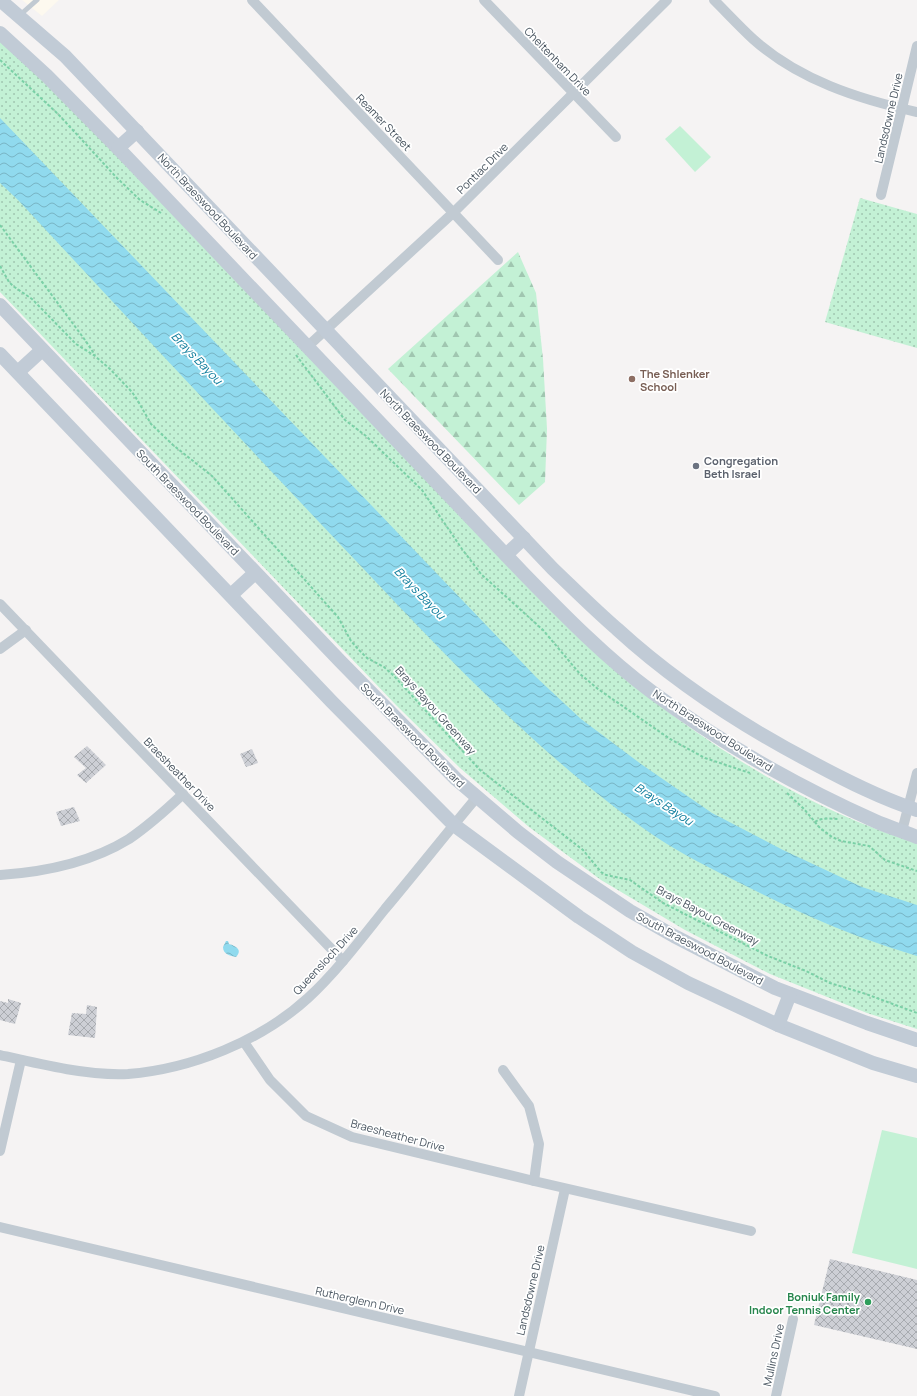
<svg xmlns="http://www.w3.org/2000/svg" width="917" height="1396" viewBox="0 0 917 1396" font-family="Manrope,sans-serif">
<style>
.commercial{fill:#fdf9ef}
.grass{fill:url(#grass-dots)}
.forest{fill:url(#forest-firs)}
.pitch{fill:#c3f1d5}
.water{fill:url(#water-waves)}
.building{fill:url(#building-cross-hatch)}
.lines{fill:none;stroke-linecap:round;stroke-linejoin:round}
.path{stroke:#7ad0a6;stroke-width:2;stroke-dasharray:3 2;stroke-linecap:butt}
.service{stroke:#c1cad2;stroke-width:5}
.minor{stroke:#c1cad2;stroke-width:10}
.secondary{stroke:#c1cbd6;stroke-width:14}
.education-dot{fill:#8d6e63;stroke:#fff;stroke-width:1.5}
.worship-dot{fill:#6b7280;stroke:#fff;stroke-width:1.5}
.leisure-dot{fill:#2e9e5b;stroke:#fff;stroke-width:1.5}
.labels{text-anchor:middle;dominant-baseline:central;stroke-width:3.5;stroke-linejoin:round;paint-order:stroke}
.street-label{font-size:11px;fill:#4a5661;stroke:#fff}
.education-label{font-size:11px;font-weight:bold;fill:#785e54;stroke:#fff;text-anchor:start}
.worship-label{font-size:11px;font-weight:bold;fill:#5b616d;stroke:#fff;text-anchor:start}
.leisure-label{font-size:11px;font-weight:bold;fill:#27864d;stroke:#fff;text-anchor:end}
.water-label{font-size:12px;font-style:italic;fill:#0c7c9b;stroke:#fff}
</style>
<defs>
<pattern id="grass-dots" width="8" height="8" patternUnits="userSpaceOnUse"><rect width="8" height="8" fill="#c3f1d5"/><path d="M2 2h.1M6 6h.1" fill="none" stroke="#a0c6b0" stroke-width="1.8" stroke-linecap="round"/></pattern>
<pattern id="forest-firs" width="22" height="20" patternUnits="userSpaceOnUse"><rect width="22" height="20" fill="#c3f1d5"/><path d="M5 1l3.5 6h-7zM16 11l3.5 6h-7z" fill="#a0c6b0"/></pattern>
<pattern id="water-waves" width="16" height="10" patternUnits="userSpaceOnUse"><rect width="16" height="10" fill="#90daee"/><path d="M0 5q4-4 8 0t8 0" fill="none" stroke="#78b4c4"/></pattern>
<pattern id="building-cross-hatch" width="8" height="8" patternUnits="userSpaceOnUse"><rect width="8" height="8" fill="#cdcfd5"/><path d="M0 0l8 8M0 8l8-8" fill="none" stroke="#a8abb0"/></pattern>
</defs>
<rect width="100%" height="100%" fill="#f5f3f3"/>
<!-- commercial -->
<path class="commercial" d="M22 0H59L42 16Z"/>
<!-- grass -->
<g class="grass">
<path d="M0 40 18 55 650 698C730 760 820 813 917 843V1029L867 1013 770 974 685 930 601 880 529 827 460 768 396 705 0 292Z"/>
<path d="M860 198 917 214V348L825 322Z"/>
</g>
<!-- forest -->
<path class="forest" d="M518 252 536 293 543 359 547 429 545 482 519 505 388 369Z"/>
<!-- pitch -->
<g class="pitch">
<path d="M680 126 711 157 695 172 665 139Z"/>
<path d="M882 1130 917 1138V1269L852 1253Z"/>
</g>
<!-- water -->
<g class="water">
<path d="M0 118 536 677 581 719 641 764 712 813 783 850 862 887 917 905V956C898 950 879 944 860 937 819 922 779 903 740 883 712 869 683 855 656 837 536 755 437 646 337 541 230 428 124 314 18 200L0 183Z"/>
<path d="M226 941H228L229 944C236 946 243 950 236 957 230 956 223 954 223 947Z"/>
</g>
<!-- building -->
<g class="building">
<path d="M87 746 106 765 86 783 77 775 86 768 74 757Z"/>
<path d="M252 749 258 763 246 767 240 754Z"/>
<path d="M74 807 80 821 61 826 56 812Z"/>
<path d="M8 999 21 1003 15 1024 0 1020V1001L8 1003Z"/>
<path d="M87 1005 97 1007 95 1038 68 1035 72 1013 86 1014Z"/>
<path d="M830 1259 917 1280V1349L814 1325Z"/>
</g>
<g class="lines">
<!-- path -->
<g class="path">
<path d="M0 60 58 114 117 178 140 200 161 213"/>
<path d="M0 225 85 340 95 355"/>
<path d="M0 266 9 282 13 286 32 299 76 344 95 356 110 369 132 392 138 401 151 424 173 445 212 476 338 617 351 641 359 650 367 658 384 667 394 676 480 770 583 850 601 872 606 875 630 880 663 903 768 956 806 971 830 983 866 994 917 1013"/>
<path d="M296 355 345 420 366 436 422 490 462 549 481 574 543 630 580 674 598 689 670 739 705 758 750 773"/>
<path d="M787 793 804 809 820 828 832 837 841 841 869 846 885 860 917 871"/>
<path d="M815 822C822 817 831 819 839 819"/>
</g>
<!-- service -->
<path class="service" d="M20 15 37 0"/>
<!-- minor -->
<g class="minor">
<path d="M252 0 498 260"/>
<path d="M484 0 616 137"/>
<path d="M714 0C727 13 740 27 753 39 799 80 858 99 917 112"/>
<path d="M881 195 917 46"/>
<path d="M307 347 454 212 667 0"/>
<path d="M0 604 343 961"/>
<path d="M0 649 26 630"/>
<path d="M902 831 917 773"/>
<path d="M0 875C45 872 90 863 129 839 148 826 166 810 183 794"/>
<path d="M244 1042 270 1080 306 1116 352 1137 534 1181 751 1231"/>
<path d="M0 1055C39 1064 88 1076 128 1074 191 1069 261 1041 308 998 337 971 361 939 385 909 416 872 446 834 477 797"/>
<path d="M503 1070 529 1106 539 1144 534 1181"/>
<path d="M0 1151 21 1060"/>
<path d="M0 1227 715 1396"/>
<path d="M519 1396 565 1189"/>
<path d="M776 1396 793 1319"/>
</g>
<!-- secondary -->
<g class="secondary">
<path d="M0 0 65 56 553 569C574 589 595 610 617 629 676 683 744 727 815 764 847 781 882 799 917 810"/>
<path d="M0 33 47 76 118 148 524 574C564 615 606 658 652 692 721 743 797 786 875 821 888 827 903 831 917 837"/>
<path d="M118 148 137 131"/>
<path d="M0 305 340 661 456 779 518 832 557 862 630 911 674 936 775 988 867 1023 917 1040"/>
<path d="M0 354 332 702 454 825 579 917 632 952 688 983 778 1025 873 1063 917 1076"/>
<path d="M18 372 42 350"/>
<path d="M506 555 524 538"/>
<path d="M231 595 255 573"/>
<path d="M778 1025 790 994"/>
</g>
</g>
<!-- markers -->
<circle class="education-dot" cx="632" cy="379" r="4"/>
<circle class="worship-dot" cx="696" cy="466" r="4"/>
<circle class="leisure-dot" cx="868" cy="1302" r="4"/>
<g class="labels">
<!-- street labels -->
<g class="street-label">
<text transform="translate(558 61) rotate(46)">Cheltenham Drive</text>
<text transform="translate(888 118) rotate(-77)">Landsdowne Drive</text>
<text transform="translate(384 122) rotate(46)">Reamer Street</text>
<text transform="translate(482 168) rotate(-45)">Pontiac Drive</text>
<text transform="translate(208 206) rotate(47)">North Braeswood Boulevard</text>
<text transform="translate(431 441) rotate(46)">North Braeswood Boulevard</text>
<text transform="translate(188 502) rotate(46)">South Braeswood Boulevard</text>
<text transform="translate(436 710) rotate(48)">Brays Bayou Greenway</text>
<text transform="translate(713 730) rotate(33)">North Braeswood Boulevard</text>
<text transform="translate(413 735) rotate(45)">South Braeswood Boulevard</text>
<text transform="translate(180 774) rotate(46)">Braesheather Drive</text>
<text transform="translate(708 915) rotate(28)">Brays Bayou Greenway</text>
<text transform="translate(700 948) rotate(28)">South Braeswood Boulevard</text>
<text transform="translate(325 960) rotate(-47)">Queensloch Drive</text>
<text transform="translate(398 1135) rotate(15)">Braesheather Drive</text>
<text transform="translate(530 1290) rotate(-77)">Landsdowne Drive</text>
<text transform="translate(360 1300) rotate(13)">Rutherglenn Drive</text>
<text transform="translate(773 1355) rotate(-78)">Mullins Drive</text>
</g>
<!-- education labels -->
<g class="education-label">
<text x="640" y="373">The Shlenker<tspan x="640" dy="13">School</tspan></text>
</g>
<!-- worship labels -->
<g class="worship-label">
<text x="704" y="460">Congregation<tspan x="704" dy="13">Beth Israel</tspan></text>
</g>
<!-- leisure labels -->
<g class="leisure-label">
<text x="860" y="1296">Boniuk Family<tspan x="860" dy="13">Indoor Tennis Center</tspan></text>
</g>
<!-- water labels -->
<g class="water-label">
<text transform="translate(197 358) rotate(46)">Brays Bayou</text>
<text transform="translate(420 593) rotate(46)">Brays Bayou</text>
<text transform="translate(664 804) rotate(33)">Brays Bayou</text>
</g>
</g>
</svg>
